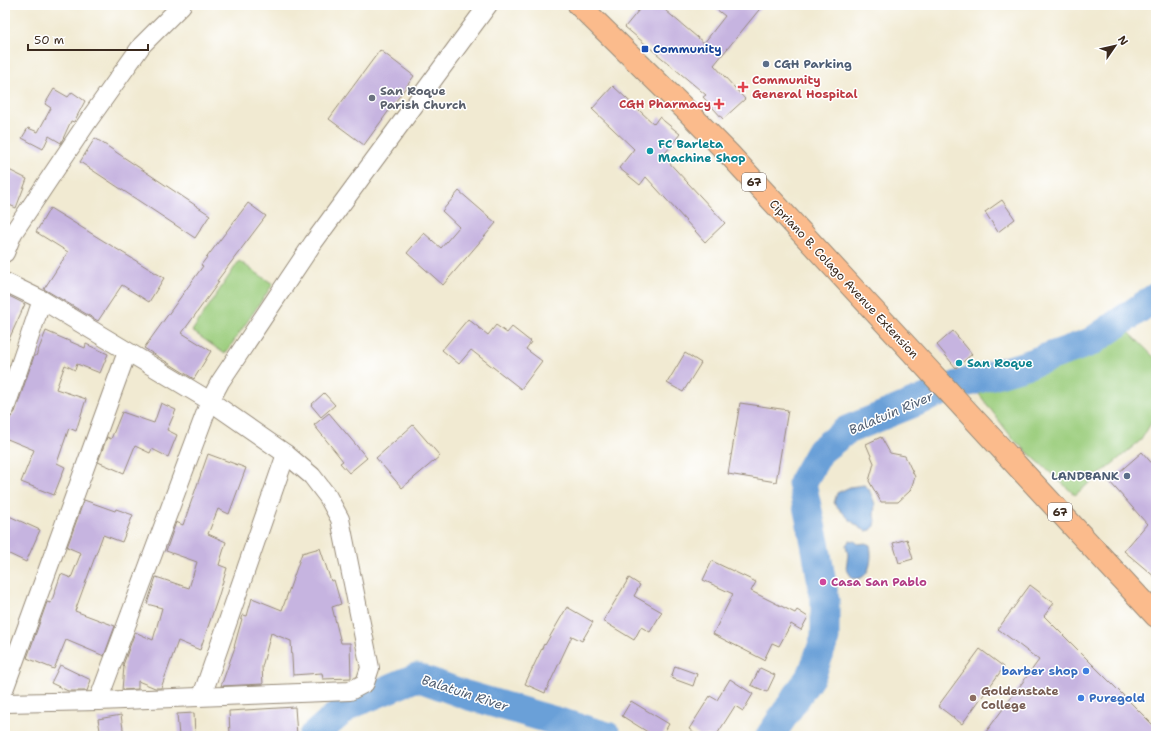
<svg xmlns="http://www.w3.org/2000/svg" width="1161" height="741" viewBox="0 0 1161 741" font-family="'Shantell Sans',sans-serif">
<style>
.green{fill:#9bcd7d;stroke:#6b7c4e}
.water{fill:#6ba0d8;stroke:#53657b}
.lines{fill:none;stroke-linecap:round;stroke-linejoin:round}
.river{stroke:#6ba0d8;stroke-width:29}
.building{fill:#c6b4e0}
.minor-casing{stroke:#968a78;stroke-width:20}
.primary-casing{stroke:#968a78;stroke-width:24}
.minor{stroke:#fff;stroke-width:18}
.primary{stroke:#fbbb8c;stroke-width:22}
.transit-dot{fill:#1a4fb4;stroke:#fff;stroke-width:1.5}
.service-dot{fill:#5c6f8a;stroke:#fff;stroke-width:1.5}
.health-dot{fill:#e0444e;stroke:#fff;stroke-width:1.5}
.worship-dot{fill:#6b7280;stroke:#fff;stroke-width:1.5}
.culture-dot{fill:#0f9aa8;stroke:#fff;stroke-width:1.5}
.hotel-dot{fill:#d1479c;stroke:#fff;stroke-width:1.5}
.shop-dot{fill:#3f7fe0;stroke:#fff;stroke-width:1.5}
.education-dot{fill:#8d6e63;stroke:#fff;stroke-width:1.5}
.labels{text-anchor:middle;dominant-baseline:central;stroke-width:3;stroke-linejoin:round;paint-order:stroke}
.shield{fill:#fff;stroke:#766a62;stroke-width:1}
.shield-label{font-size:11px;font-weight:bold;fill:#3b2a1e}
.transit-label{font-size:12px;font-weight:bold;fill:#164399;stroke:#fff;text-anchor:start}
.service-label{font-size:12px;font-weight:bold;fill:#4e5e75;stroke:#fff;text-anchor:start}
.health-label{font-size:12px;font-weight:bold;fill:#be3a42;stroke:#fff;text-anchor:start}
.worship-label{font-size:12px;font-weight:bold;fill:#5b616d;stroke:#fff;text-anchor:start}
.culture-label{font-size:12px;font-weight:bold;fill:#0d838f;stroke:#fff;text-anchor:start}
.street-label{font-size:12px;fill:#3b2a1e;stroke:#fff}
.hotel-label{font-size:12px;font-weight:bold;fill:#b23c85;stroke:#fff;text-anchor:start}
.shop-label{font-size:12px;font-weight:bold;fill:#366cbe;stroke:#fff;text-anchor:end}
.education-label{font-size:12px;font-weight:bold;fill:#785e54;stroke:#fff;text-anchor:start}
.water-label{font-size:13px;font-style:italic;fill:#515f72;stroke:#fff}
</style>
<rect width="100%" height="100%" fill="#fff"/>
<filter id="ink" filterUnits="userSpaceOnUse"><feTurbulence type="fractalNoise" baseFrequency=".025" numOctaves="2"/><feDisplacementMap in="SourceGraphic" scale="8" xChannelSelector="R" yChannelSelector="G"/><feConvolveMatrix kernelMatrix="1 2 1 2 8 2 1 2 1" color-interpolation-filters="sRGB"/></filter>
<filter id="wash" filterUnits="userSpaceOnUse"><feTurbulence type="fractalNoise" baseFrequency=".012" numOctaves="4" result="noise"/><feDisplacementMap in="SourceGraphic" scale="16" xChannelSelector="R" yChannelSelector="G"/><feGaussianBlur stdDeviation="0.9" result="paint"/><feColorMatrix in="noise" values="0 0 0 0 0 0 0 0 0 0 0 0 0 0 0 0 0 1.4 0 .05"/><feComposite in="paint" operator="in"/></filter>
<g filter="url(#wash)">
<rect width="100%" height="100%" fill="#f1ead2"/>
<!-- green -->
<g class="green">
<path d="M239 261 273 284 225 354 192 331Z"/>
<path d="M1127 330 1156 359V415L1141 440 1075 495 1013 439 976 390 1063 357Z"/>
</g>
<!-- water -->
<g class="water">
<path d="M864 485 869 489 875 504 874 516 876 520 875 526 871 530 866 531C853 525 843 513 834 503L837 493 850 487Z"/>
<path d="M850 540 855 541 858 544 866 543 870 545C873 558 870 583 852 578L846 568 848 555 846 545Z"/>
</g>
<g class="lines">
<!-- river -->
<g class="river">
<path d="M313 736 348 706 417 677 466 695 607 736"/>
<path d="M770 736 812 674 825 638V601L815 543 802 483 820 451 847 430 958 385 1026 365 1091 342 1156 297"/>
</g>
</g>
<g id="blocks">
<!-- building -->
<g class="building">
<path d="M643 5H659L704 43 725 16 711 5H763L714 65 745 99 723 119 703 97 706 95 625 27Z"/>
<path d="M380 50 414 76 364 145 329 119Z"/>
<path d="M613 86 654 124 659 117 680 134 663 156 725 223 705 242 646 177 640 185 619 168 634 149 592 109Z"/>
<path d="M54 89 68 97 72 92 85 101 74 122 71 121 61 143 49 136 43 149 22 138 28 128 38 132 51 108 45 104Z"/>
<path d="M95 138 210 215 195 238 80 162Z"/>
<path d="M5 168 27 179 16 208 5 203Z"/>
<path d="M459 191 496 223 443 285 407 253 424 233 441 248 459 227 442 211Z"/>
<path d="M1002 200 1015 219 998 232 985 212Z"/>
<path d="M248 203 266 216 217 281 219 282 182 333 211 351 194 379 144 348 203 266 201 265Z"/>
<path d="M50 208 164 278 149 302 122 285 98 321 44 289 68 252 36 232Z"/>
<path d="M5 294 25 304 5 348Z"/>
<path d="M468 319 488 335 496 325 507 333 512 327 531 342 526 349 542 361 521 389 471 350 459 364 442 350Z"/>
<path d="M46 331 85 348 86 344 108 354 100 373 77 364 75 370 65 365 56 389 86 399 76 431 69 428 57 463 65 467 54 495 21 482 34 450 5 438V430L10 418 15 412 34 356H36Z"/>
<path d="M953 331 972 354 956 368 937 345Z"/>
<path d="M685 353 701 363 683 392 667 383Z"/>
<path d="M324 393 335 405 321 417 311 405Z"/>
<path d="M161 403 176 410 167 430 177 435 168 457 152 449 150 453 135 446 124 473 98 462 107 437 111 439 122 412 154 423Z"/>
<path d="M740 403 788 410 776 482 728 474Z"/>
<path d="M329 413 367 458 349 473 340 463 343 461 314 425Z"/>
<path d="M413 425 440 456 402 488 376 458Z"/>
<path d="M881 437 890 453 905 456 915 477 910 491 898 502H881L869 481 874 463 866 444Z"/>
<path d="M1142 452 1156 468V578L1124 551 1147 524 1109 481Z"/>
<path d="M208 454 246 468 229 514 218 509 208 534 226 542 219 565 227 568 218 598 200 650 178 641 161 688H155L138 681V689L122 690 124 666 123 665 135 632 153 640 162 608 147 604 156 577 189 588 197 562 166 551 176 522 183 525Z"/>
<path d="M84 500 115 511 116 509 133 515 122 542 103 535 75 611 115 626 104 656 66 640 54 669 27 658 47 602 51 603 61 574 71 578 81 553 67 547Z"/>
<path d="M9 516 40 530 26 562 5 552V524Z"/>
<path d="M907 539 913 559 899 563 893 543Z"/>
<path d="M320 548 331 581 334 580 341 604 332 607 341 643H350L351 678 323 679 322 673 293 675 291 641 271 633 262 667 263 684 221 686 235 647H234L243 615 247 616 252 598 282 610 302 553Z"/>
<path d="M712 561 756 582 751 591 795 613 797 610 808 617 801 630 791 624 779 646 772 643 764 660 713 634 733 594 703 580Z"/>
<path d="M629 578 640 585 634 596 662 612 650 632 641 627 634 640 603 621Z"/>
<path d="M1030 585 1054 603 1044 616 1156 728V736H983L1039 660 998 629Z"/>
<path d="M567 607 593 622 582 641 572 636 545 693 525 684 544 644 545 645Z"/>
<path d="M980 649 1004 667 962 724 938 706Z"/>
<path d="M60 665 91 680 87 691H68L51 683Z"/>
<path d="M675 666 697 674 693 686 671 678Z"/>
<path d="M760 668 775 675 767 692 751 685Z"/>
<path d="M730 679 753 694 743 711 735 706 716 736H700L689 729 710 696 717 700Z"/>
<path d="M631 701 669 724 662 736H654L622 716Z"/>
<path d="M295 707 297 736 230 735 229 711Z"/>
<path d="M194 713 195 736H179L177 714Z"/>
<path d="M121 715 124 736H101L98 719Z"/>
</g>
</g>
</g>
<g filter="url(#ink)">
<use href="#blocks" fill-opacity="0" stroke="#968a78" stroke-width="1"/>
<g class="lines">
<defs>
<g id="minor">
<path d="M5 253 13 233 88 121 142 45 182 5"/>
<path d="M5 282 42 300 210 401 286 454 312 476 328 497 340 519 370 668 365 683 350 691 98 701 5 703"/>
<path d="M5 409 42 300"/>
<path d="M5 687 127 352"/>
<path d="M202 696 286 454"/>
<path d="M98 701 210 401 220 382 313 243 488 5"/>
</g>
<path id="primary" d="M579 5 686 110 730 155 1156 616"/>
</defs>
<!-- minor casing -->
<use href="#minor" class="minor-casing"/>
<!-- primary casing -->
<use href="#primary" class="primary-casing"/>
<!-- minor -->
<use href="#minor" class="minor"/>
<!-- primary -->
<use href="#primary" class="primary"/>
</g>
</g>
<!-- markers -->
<rect class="transit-dot" x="641" y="45" width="8" height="8" rx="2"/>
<g class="service-dot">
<circle cx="766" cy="64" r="4"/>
<circle cx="1127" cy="476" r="4"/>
</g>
<g class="health-dot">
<path d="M741 81h4v4h4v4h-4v4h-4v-4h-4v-4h4z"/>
<path d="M717 98h4v4h4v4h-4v4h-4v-4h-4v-4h4z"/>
</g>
<circle class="worship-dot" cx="372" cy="98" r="4"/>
<g class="culture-dot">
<circle cx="650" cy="151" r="4"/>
<circle cx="959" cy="363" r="4"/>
</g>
<circle class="hotel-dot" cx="823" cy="582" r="4"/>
<g class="shop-dot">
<circle cx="1086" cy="671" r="4"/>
<circle cx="1081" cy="698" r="4"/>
</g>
<circle class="education-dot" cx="973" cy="698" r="4"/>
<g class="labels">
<!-- shield labels -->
<g class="shield">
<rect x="742" y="173" width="24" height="18" rx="3"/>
<rect x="1048" y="503" width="24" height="18" rx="3"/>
</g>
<g class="shield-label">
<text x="754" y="182">67</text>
<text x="1060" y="512">67</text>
</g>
<!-- transit labels -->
<g class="transit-label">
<text x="653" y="49">Community</text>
</g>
<!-- service labels -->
<g class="service-label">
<text x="774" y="64">CGH Parking</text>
<text x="1119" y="476" text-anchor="end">LANDBANK</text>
</g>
<!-- health labels -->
<g class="health-label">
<text x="752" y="80">Community<tspan x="752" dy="14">General Hospital</tspan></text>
<text x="711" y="104" text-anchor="end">CGH Pharmacy</text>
</g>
<!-- worship labels -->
<g class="worship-label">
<text x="380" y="91">San Roque<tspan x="380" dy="14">Parish Church</tspan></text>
</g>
<!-- culture labels -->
<g class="culture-label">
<text x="658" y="144">FC Barleta<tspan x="658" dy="14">Machine Shop</tspan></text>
<text x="967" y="363">San Roque</text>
</g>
<!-- street labels -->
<g class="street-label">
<text transform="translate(844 279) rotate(47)">Cipriano B. Colago Avenue Extension</text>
</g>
<!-- hotel labels -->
<g class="hotel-label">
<text x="831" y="582">Casa San Pablo</text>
</g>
<!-- shop labels -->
<g class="shop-label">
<text x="1078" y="671">barber shop</text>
<text x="1089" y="698" text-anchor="start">Puregold</text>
</g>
<!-- education labels -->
<g class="education-label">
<text x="981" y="691">Goldenstate<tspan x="981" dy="14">College</tspan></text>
</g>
<!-- water labels -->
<g class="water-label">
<text transform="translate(891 413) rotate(-23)">Balatuin River</text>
<text transform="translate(465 693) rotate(18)">Balatuin River</text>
</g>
</g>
<!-- margin -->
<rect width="1161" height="741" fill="none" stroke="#fff" stroke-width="20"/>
<!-- north arrow -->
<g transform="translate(1115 46) rotate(56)" stroke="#ffffff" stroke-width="3" paint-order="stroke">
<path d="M0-3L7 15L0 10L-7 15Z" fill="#3b2a1e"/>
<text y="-6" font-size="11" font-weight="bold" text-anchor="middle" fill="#3b2a1e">N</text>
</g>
<!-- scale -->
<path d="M28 44v6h120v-6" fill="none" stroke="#3b2a1e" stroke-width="2"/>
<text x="34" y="44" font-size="12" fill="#3b2a1e" stroke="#ffffff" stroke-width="3" paint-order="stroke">50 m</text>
</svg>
